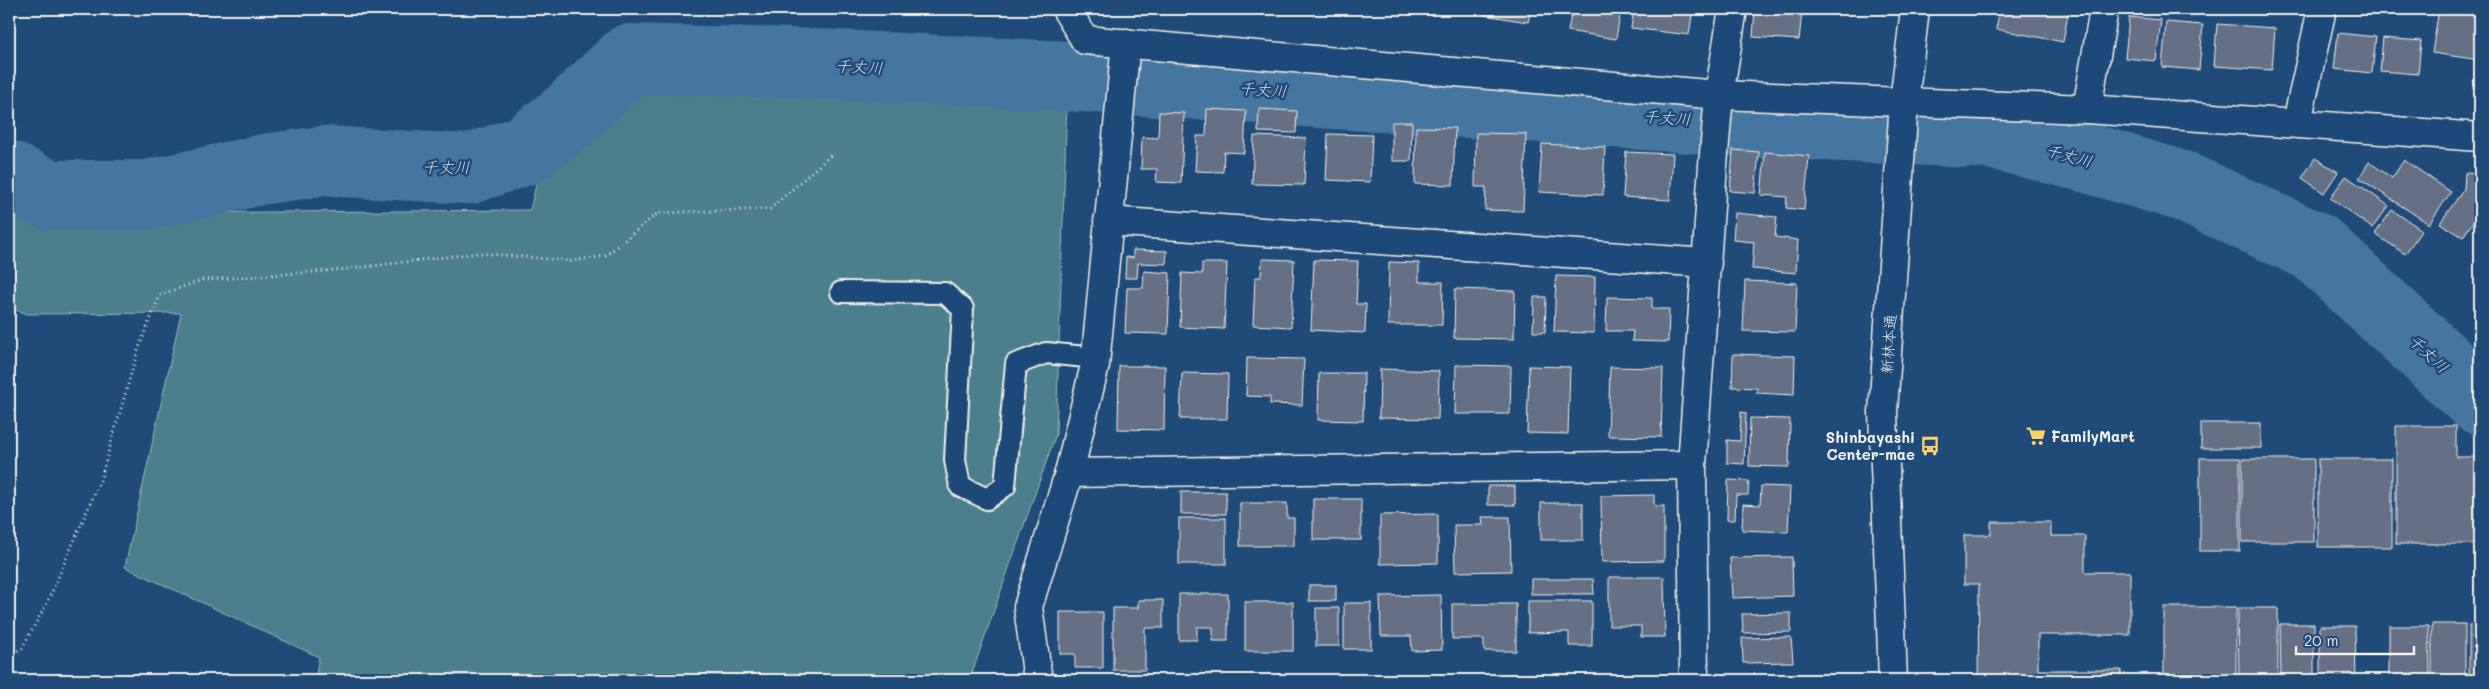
<svg xmlns="http://www.w3.org/2000/svg" width="2489" height="689" viewBox="0 0 2489 689" font-family="Mali,'Klee One',sans-serif">
<style>
.green{fill:#4c7f8b;stroke:#a0b8ba}
.lines{fill:none;stroke-linecap:round;stroke-linejoin:round}
.river{stroke:#4576a2;stroke-width:70}
.building{fill:#656f85;stroke:#f4f1e8}
.service-casing{stroke:#f4f1e8;stroke-width:24}
.minor-casing{stroke:#f4f1e8;stroke-width:31}
.tertiary-casing{stroke:#f4f1e8;stroke-width:31}
.path{stroke:#f4f1e8;stroke-width:3;stroke-dasharray:1 4;stroke-linecap:butt}
.service{stroke:#1f4a7a;stroke-width:20}
.minor{stroke:#1f4a7a;stroke-width:28}
.tertiary{stroke:#1f4a7a;stroke-width:28}
.labels{text-anchor:middle;dominant-baseline:central;stroke-width:5;stroke-linejoin:round;paint-order:stroke}
.street-label{font-size:15px;fill:#f4f1e8;stroke:#1f4a7a}
.poi-label{font-size:15px;font-weight:bold;fill:#f4f1e8;stroke:#1f4a7a;text-anchor:start}
.water-label{font-size:16px;font-style:italic;fill:#dadfde;stroke:#1f4a7a}
</style>
<rect width="100%" height="100%" fill="#1f4a7a"/>
<filter id="ink" filterUnits="userSpaceOnUse"><feTurbulence type="fractalNoise" baseFrequency=".02" numOctaves="2"/><feDisplacementMap in="SourceGraphic" scale="10" xChannelSelector="R" yChannelSelector="G"/><feConvolveMatrix kernelMatrix="1 2 1 2 8 2 1 2 1" color-interpolation-filters="sRGB"/></filter>
<g filter="url(#ink)">
<!-- green -->
<path class="green" d="M643 79 1067 99 1056 434 972 673 962 680H315L319 657 125 567 181 313 28 314 9 308V214L530 210 539 172Z"/>
<g class="lines">
<!-- river -->
<path class="river" d="M9 176 49 195H147L265 169 323 161 469 169 525 150 568 117 630 59 795 63 1068 76 1763 123 1992 134 2088 158 2182 186 2315 247 2480 400"/>
</g>
<!-- building -->
<g class="building">
<path d="M1485 9H1531L1528 22 1484 15Z"/>
<path d="M1572 9H1621L1616 39 1568 31Z"/>
<path d="M1634 9H1693L1689 35 1631 28Z"/>
<path d="M1755 9 1802 11 1799 40 1753 37Z"/>
<path d="M2000 9H2069L2063 42 1996 29Z"/>
<path d="M2439 9 2480 15V60L2432 53Z"/>
<path d="M2129 17 2161 20 2156 61 2125 58Z"/>
<path d="M2166 22 2203 25 2199 70 2162 67Z"/>
<path d="M2217 24 2275 28 2272 70 2214 66Z"/>
<path d="M2338 33 2376 37 2372 73 2334 69Z"/>
<path d="M2383 38 2421 41 2418 74 2380 71Z"/>
<path d="M1207 109 1246 111 1244 153 1224 152 1223 172 1195 171 1197 136H1206Z"/>
<path d="M1259 109 1297 111 1296 133 1258 132Z"/>
<path d="M1159 112 1184 113 1181 183 1156 182 1157 169H1141L1142 137 1158 138Z"/>
<path d="M1392 122H1412L1411 161H1392Z"/>
<path d="M1416 127 1455 128 1453 185 1415 184Z"/>
<path d="M1476 133 1526 134 1523 211 1485 210 1486 187H1475Z"/>
<path d="M1328 134 1372 135 1370 182 1326 180Z"/>
<path d="M1254 136 1306 138 1304 185 1252 184Z"/>
<path d="M1542 144 1605 147 1603 195 1539 192Z"/>
<path d="M1733 150 1759 152 1755 193 1730 191Z"/>
<path d="M1626 152 1673 154 1670 200 1623 197Z"/>
<path d="M1765 152 1809 156 1804 210 1786 208 1787 197 1761 195Z"/>
<path d="M2315 158 2338 172 2324 193 2302 178Z"/>
<path d="M2404 160 2451 192 2429 224 2359 178 2369 162 2392 178Z"/>
<path d="M2465 173 2480 174V211L2463 237 2440 223 2464 189Z"/>
<path d="M2346 176 2389 206 2372 228 2330 198Z"/>
<path d="M2392 210 2422 230 2405 254 2375 234Z"/>
<path d="M1735 213 1777 217 1775 237 1798 240 1796 273 1752 269 1754 242 1733 240Z"/>
<path d="M1133 250 1167 251 1166 264 1138 263 1137 278H1125L1126 257 1133 258Z"/>
<path d="M1262 259 1294 260 1291 327 1253 325 1255 277H1261Z"/>
<path d="M1314 260 1358 261 1356 304H1366L1365 333 1311 330Z"/>
<path d="M1389 262 1419 263V282H1443L1442 325H1388Z"/>
<path d="M1202 263H1227L1224 329 1180 327 1182 273 1202 274Z"/>
<path d="M1144 271 1170 273 1168 334 1125 333 1127 288H1143Z"/>
<path d="M1556 276 1595 277 1594 333 1554 332Z"/>
<path d="M1745 281 1797 283 1795 332 1743 331Z"/>
<path d="M1455 289 1515 291 1514 339 1454 338Z"/>
<path d="M1534 297H1546L1545 332H1533Z"/>
<path d="M1607 297 1652 298V309H1669L1668 342 1632 341 1633 331H1606Z"/>
<path d="M1733 354 1795 356 1794 395 1757 393V388L1732 387Z"/>
<path d="M1247 358 1304 359 1302 405 1270 404V397L1246 396Z"/>
<path d="M1456 365 1511 366 1510 414H1455Z"/>
<path d="M1119 366H1165L1164 430 1118 429Z"/>
<path d="M1529 366 1570 367 1568 434 1527 433Z"/>
<path d="M1610 367 1663 368 1661 437 1608 436Z"/>
<path d="M1380 369 1439 371 1438 419 1379 418Z"/>
<path d="M1182 373 1228 374 1227 419H1180Z"/>
<path d="M1319 373H1364L1363 421 1318 420Z"/>
<path d="M1741 412 1746 413 1744 464 1727 463V440L1740 441Z"/>
<path d="M1750 418 1790 419 1789 467 1749 466Z"/>
<rect x="2201" y="423" width="60" height="25"/>
<path d="M2396 426H2456V457H2480V544H2396Z"/>
<rect x="2200" y="458" width="40" height="93"/>
<rect x="2242" y="459" width="72" height="83"/>
<rect x="2318" y="459" width="74" height="88"/>
<path d="M1728 480 1749 481 1748 495H1736L1735 520H1727Z"/>
<rect x="1488" y="486" width="27" height="19"/>
<path d="M1761 486 1790 487 1788 532 1742 530 1743 504 1760 505Z"/>
<rect x="1181" y="492" width="45" height="22"/>
<path d="M1654 495V506H1664V561L1602 562 1601 496Z"/>
<rect x="1313" y="499" width="48" height="41"/>
<path d="M1240 503H1287V518H1294V546H1240Z"/>
<rect x="1541" y="503" width="42" height="37"/>
<path d="M1438 514V563L1380 564V515Z"/>
<path d="M1482 517H1510L1511 571 1455 572 1454 525H1483Z"/>
<rect x="1179" y="518" width="47" height="46"/>
<path d="M1991 522H2051V536H2085V572H2130V635H2038V670H2121V680H1978L1979 584H1964V535H1991Z"/>
<path d="M1792 557 1793 596 1732 598 1730 558Z"/>
<path d="M1609 577H1664L1665 637H1641V626H1609Z"/>
<path d="M1531 579H1593L1594 594H1531Z"/>
<rect x="1309" y="585" width="27" height="16"/>
<path d="M1179 594H1228V641H1213V627H1197V640H1179Z"/>
<path d="M1441 595 1442 650 1412 651 1411 636H1381L1380 596Z"/>
<path d="M1138 600H1163V628H1145V670H1113V608H1138Z"/>
<path d="M1528 601H1592V646H1569V632L1528 633Z"/>
<rect x="1245" y="602" width="48" height="49"/>
<rect x="1344" y="603" width="27" height="46"/>
<path d="M1452 604H1516V651H1484V639H1452Z"/>
<rect x="2164" y="607" width="72" height="73"/>
<rect x="1316" y="608" width="23" height="38"/>
<path d="M2238 608H2278V680H2239Z"/>
<path d="M1060 612H1103V668H1075V654H1060Z"/>
<path d="M1791 613V632L1743 633 1742 614Z"/>
<path d="M2280 624H2314V680H2281Z"/>
<rect x="2432" y="624" width="33" height="56"/>
<rect x="2469" y="625" width="11" height="55"/>
<path d="M2320 626H2355L2356 680H2320Z"/>
<path d="M2389 626H2429L2430 680H2389Z"/>
<path d="M1791 637 1793 662 1743 663 1742 638Z"/>
<path d="M1795 676V680H1729V679Z"/>
</g>
<g class="lines">
<defs>
<path id="service" d="M841 292 945 293 963 309 955 460 960 486 987 499 1005 486 1016 364 1046 353 1096 358"/>
<g id="minor">
<path d="M1066 9 1085 40 1719 95 2087 109 2480 137"/>
<path d="M2087 109 2104 9"/>
<path d="M2297 122 2322 9"/>
<path d="M1108 221 1707 263"/>
<path d="M1069 473 1692 465"/>
<path d="M1038 680 1028 607 1069 473 1095 365 1126 43"/>
<path d="M1694 680 1692 465 1713 165 1719 95 1733 9"/>
</g>
<path id="tertiary" d="M1893 680 1883 412 1904 102 1915 9"/>
</defs>
<!-- service casing -->
<use href="#service" class="service-casing"/>
<!-- minor casing -->
<use href="#minor" class="minor-casing"/>
<!-- tertiary casing -->
<use href="#tertiary" class="tertiary-casing"/>
<!-- path -->
<path class="path" d="M9 656 22 648 47 603 100 481 138 350 160 295 203 280 339 270 478 253 571 261 605 256 658 213 770 209 833 153"/>
<!-- service -->
<use href="#service" class="service"/>
<!-- minor -->
<use href="#minor" class="minor"/>
<!-- tertiary -->
<use href="#tertiary" class="tertiary"/>
</g>
</g>
<!-- icons -->
<defs>
<symbol id="supermarket-bare" viewBox="-9 -9 18 18"><path d="M-6-5.5h2.5l.6 2H6L4.5 2H-2.5L-4.4-4H-6ZM-1.5 3.2a1.3 1.3 0 1 0 .1 0ZM3 3.2a1.3 1.3 0 1 0 .1 0Z" fill="#ffd166" stroke="#1f4a7a" stroke-width="2.5" paint-order="stroke"/></symbol>
<symbol id="bus-bare" viewBox="-9 -9 18 18"><path d="M-5-6H5V4H4V6H2V4H-2V6H-4V4H-5ZM-3.5-4V0h7V-4ZM-3.5 1.2v1.5H-2V1.2ZM2 1.2v1.5H3.5V1.2Z" fill="#ffd166" stroke="#1f4a7a" stroke-width="2.5" paint-order="stroke"/></symbol>
</defs>
<g fill-rule="evenodd">
<use href="#supermarket-bare" x="2022" y="422" width="28" height="28"/>
<use href="#bus-bare" x="1916" y="432" width="28" height="28"/>
</g>
<g class="labels">
<!-- street labels -->
<g class="street-label">
<text transform="translate(1888 344) rotate(-86)">新林本通</text>
</g>
<!-- poi labels -->
<g class="poi-label">
<text x="2051" y="436">FamilyMart</text>
<text x="1915" y="437" text-anchor="end">Shinbayashi<tspan x="1915" dy="17">Center-mae</tspan></text>
</g>
<!-- water labels -->
<g class="water-label">
<text transform="translate(859 66) rotate(3)">千丈川</text>
<text transform="translate(1263 89) rotate(4)">千丈川</text>
<text transform="translate(1667 117) rotate(4)">千丈川</text>
<text transform="translate(2069 155) rotate(15)">千丈川</text>
<text x="446" y="166">千丈川</text>
<text transform="translate(2429 353) rotate(43)">千丈川</text>
</g>
</g>
<!-- margin -->
<rect width="2489" height="689" fill="none" stroke="#1f4a7a" stroke-width="30"/>
<rect x="15" y="15" width="2459" height="659" fill="none" stroke="#f4f1e8" stroke-width="2" filter="url(#ink)"/>
<!-- scale -->
<path d="M2296 646v8h118v-8" fill="none" stroke="#f4f1e8" stroke-width="2.5"/>
<text x="2304" y="646" font-size="15" fill="#f4f1e8" stroke="#1f4a7a" stroke-width="4" paint-order="stroke">20 m</text>
</svg>
